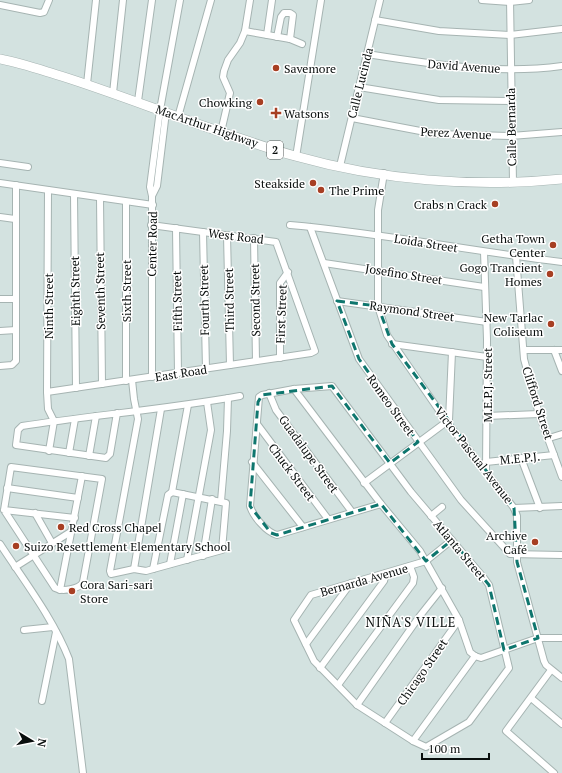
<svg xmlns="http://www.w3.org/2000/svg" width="562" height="773" viewBox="0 0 562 773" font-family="'PT Serif',serif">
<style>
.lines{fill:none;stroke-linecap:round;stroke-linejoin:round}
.minor-casing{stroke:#a6b4b2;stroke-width:8}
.highway-casing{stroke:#a6b4b2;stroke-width:10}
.minor{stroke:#fff;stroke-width:6}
.highway{stroke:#fff;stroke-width:9}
.marked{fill:none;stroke:#0f766e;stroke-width:3;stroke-dasharray:8 5;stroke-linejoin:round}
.poi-dot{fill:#a73f23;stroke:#fff;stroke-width:1.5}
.labels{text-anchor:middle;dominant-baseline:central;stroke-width:3;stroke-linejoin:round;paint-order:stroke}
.shield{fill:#fff;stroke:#535656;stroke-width:1}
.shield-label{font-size:11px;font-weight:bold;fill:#090e0d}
.street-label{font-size:12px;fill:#090e0d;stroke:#fff}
.poi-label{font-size:12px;fill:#090e0d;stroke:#fff;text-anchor:end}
.neighbourhood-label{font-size:13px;letter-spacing:1px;fill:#090e0d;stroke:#fff}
</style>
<rect width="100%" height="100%" fill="#d3e2e0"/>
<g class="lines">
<defs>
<g id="minor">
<path d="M482 0 510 2 529 0"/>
<path d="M510 0 513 182"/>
<path d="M0 5 40 13 44 12 49 0"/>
<path d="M375 20 439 31 510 35 562 29"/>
<path d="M245 31 290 39 302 44"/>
<path d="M267 35 272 0"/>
<path d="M277 37 281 17 284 13H290L293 15 290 39"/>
<path d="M367 54C431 64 497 75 562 66"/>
<path d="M87 84 96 0"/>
<path d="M359 87 439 100 511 101"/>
<path d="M113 93 123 0"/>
<path d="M138 101 152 0"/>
<path d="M178 117 211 0"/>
<path d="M352 118 436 134 511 136 562 132"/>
<path d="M221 132 230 93 223 77 224 71 228 60 240 43 245 31 250 0"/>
<path d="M296 157 321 0"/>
<path d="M0 163 28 167"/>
<path d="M340 166 380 0"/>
<path d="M384 173 378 210V306L387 335 447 422 514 508 517 516V562L544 661 546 665 562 678"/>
<path d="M0 183 153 205"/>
<path d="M48 190 47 392 48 409 54 421 49 451"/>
<path d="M74 194 76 388"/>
<path d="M152 196 150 187 160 110 180 0"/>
<path d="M100 198 102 384"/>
<path d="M126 202V381"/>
<path d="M0 217 15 219"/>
<path d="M290 225C381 233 471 251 562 262"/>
<path d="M310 227 359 359 461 500 510 554 562 555"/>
<path d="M176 228 178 373"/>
<path d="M203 232 206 369"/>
<path d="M227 235 230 365"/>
<path d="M254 238 256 361"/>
<path d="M484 252 487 339 486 471"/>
<path d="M516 256 524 359 539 414 562 477"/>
<path d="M324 263 484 287"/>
<path d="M0 299H16"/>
<path d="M337 301 487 322"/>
<path d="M0 331 16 330"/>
<path d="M392 344 487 357"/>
<path d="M524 350H562"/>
<path d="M554 350 562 371"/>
<path d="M280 358V283L288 272"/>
<path d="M0 366 12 365 16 361V185"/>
<path d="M152 377V196L157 186 166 112"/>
<path d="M132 380 134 399 138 419 110 571 111 574 134 569 146 571 222 550 226 503 172 492"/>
<path d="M294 389 381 504 420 551 459 620 470 652 475 656"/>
<path d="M47 392 311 353 315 351 276 242 151 225"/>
<path d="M269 393 276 410 352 512"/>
<path d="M117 413 110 454 106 458 16 445 18 430 22 426C95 415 168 409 240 396"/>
<path d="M487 416 539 414"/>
<path d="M257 424 328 519"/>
<path d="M549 438 562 434"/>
<path d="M69 453 75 419"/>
<path d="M89 456 96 416"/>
<path d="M521 458 540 508"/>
<path d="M252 462 303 527"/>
<path d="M486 462 554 455"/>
<path d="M364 483 449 420 452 352"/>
<path d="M7 488 78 498"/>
<path d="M221 501 227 431 228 398"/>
<path d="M381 504 277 535C266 532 253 516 250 506L259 397 262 395 294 389 332 386 411 492 484 578 489 585 509 668 469 722 426 747 413 741 357 705 314 661 294 620 311 595 426 561 452 540"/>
<path d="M514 508 562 506"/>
<path d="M4 510 55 588C62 592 80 589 83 582L102 479 11 467 4 510 75 518"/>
<path d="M35 513 52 543"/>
<path d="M431 516 442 507"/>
<path d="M0 544C24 581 53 618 69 659L83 773"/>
<path d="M203 556 212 499"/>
<path d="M187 560 211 430 207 402"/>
<path d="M170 564 183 494"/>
<path d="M15 567 72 531"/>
<path d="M134 569 161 409"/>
<path d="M153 569 168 495 172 492 188 405"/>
<path d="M60 590 82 476"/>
<path d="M24 630 53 627"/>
<path d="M306 644 351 583"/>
<path d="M475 656 481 658 538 638H562"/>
<path d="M320 668 384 581 386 573"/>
<path d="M551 670 506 731 554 773"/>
<path d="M338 685 413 583 414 577 410 566"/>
<path d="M531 698 562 724"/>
<path d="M42 701 56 632"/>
<path d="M357 705 419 617 442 588"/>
<path d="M385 723 459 620"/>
<path d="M413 741 475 656"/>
</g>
<path id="highway" d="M0 59C21 63 41 70 61 76 115 93 167 114 221 132 245 140 270 149 295 156 380 180 474 188 562 179"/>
</defs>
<!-- minor casing -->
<use href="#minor" class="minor-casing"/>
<!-- highway casing -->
<use href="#highway" class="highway-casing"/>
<!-- minor -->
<use href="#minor" class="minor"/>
<!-- highway -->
<use href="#highway" class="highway"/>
</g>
<!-- marked area -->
<path class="marked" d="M337 301 378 306 392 344 514 508 517 562 538 638 504 650 489 585 452 540 426 561 381 504 277 535 271 533 250 506 258 402 262 395 332 386 390 463 418 442 359 359Z"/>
<!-- markers -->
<g class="poi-dot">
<circle cx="276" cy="68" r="4"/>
<circle cx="260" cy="102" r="4"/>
<path d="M274 107h4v4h4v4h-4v4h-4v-4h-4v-4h4z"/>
<circle cx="313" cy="183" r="4"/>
<circle cx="321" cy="190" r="4"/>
<circle cx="495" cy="204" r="4"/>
<circle cx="553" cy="245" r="4"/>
<circle cx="550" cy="274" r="4"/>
<circle cx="551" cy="324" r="4"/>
<circle cx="61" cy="527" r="4"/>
<circle cx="535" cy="542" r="4"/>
<circle cx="16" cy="546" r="4"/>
<circle cx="72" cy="591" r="4"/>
</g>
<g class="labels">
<!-- shield labels -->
<rect class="shield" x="267" y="141" width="16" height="18" rx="3"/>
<g class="shield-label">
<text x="275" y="150">2</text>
</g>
<!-- street labels -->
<g class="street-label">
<text transform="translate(464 66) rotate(4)">David Avenue</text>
<text transform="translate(360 83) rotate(-76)">Calle Lucinda</text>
<text transform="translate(207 126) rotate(19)">MacArthur Highway</text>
<text transform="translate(511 127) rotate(-91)">Calle Bernarda</text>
<text transform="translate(456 133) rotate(3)">Perez Avenue</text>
<text transform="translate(236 236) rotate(7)">West Road</text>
<text transform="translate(426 243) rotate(9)">Loida Street</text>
<text transform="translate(152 244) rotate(-89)">Center Road</text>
<text transform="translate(404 274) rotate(9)">Josefino Street</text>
<text transform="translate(75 291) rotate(-91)">Eighth Street</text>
<text transform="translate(100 291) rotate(-91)">Seventh Street</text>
<text transform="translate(126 291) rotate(-90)">Sixth Street</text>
<text transform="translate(204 300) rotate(-91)">Fourth Street</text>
<text transform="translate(229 300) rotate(-91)">Third Street</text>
<text transform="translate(255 300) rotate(-91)">Second Street</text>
<text transform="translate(177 301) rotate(-91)">Fifth Street</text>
<text transform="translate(48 306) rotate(-90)">Ninth Street</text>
<text transform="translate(412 311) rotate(8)">Raymond Street</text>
<text transform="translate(281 314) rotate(-88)">First Street</text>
<text transform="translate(181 373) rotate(-9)">East Road</text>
<text transform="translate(487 385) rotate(-90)">M.E.P.J. Street</text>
<text transform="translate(538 403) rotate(72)">Clifford Street</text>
<text transform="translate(391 405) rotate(54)">Romeo Street</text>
<text transform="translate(309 454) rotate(54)">Guadalupe Street</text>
<text transform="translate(474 455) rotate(52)">Victor Pascual Avenue</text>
<text transform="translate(520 458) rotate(-6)">M.E.P.J.</text>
<text transform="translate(292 472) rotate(53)">Chuck Street</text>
<text transform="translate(460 550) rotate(50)">Atlanta Street</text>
<text transform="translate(364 580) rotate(-16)">Bernarda Avenue</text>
<text transform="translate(422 672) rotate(-55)">Chicago Street</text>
</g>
<!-- poi labels -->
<g class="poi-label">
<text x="284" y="68" text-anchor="start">Savemore</text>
<text x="252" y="102">Chowking</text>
<text x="284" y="113" text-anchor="start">Watsons</text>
<text x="305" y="183">Steakside</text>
<text x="329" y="190" text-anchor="start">The Prime</text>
<text x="487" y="204">Crabs n Crack</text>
<text x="545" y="238">Getha Town<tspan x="545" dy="14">Center</tspan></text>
<text x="542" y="267">Gogo Trancient<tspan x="542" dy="14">Homes</tspan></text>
<text x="543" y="317">New Tarlac<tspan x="543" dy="14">Coliseum</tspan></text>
<text x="69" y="527" text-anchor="start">Red Cross Chapel</text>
<text x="527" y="535">Archive<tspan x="527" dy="14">Café</tspan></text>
<text x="24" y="546" text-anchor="start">Suizo Resettlement Elementary School</text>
<text x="80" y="584" text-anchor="start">Cora Sari-sari<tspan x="80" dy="14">Store</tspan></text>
</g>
<!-- neighbourhood labels -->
<g class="neighbourhood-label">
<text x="411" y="622">NIÑA'S VILLE</text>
</g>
</g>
<!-- north arrow -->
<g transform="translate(32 741) rotate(100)" stroke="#ffffff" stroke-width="3" paint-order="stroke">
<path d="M0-3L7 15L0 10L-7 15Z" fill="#090e0d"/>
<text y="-6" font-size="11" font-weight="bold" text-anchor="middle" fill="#090e0d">N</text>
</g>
<!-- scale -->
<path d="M422 753v6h67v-6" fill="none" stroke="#090e0d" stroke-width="2"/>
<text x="428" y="753" font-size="12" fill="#090e0d" stroke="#ffffff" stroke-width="3" paint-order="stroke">100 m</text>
</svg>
